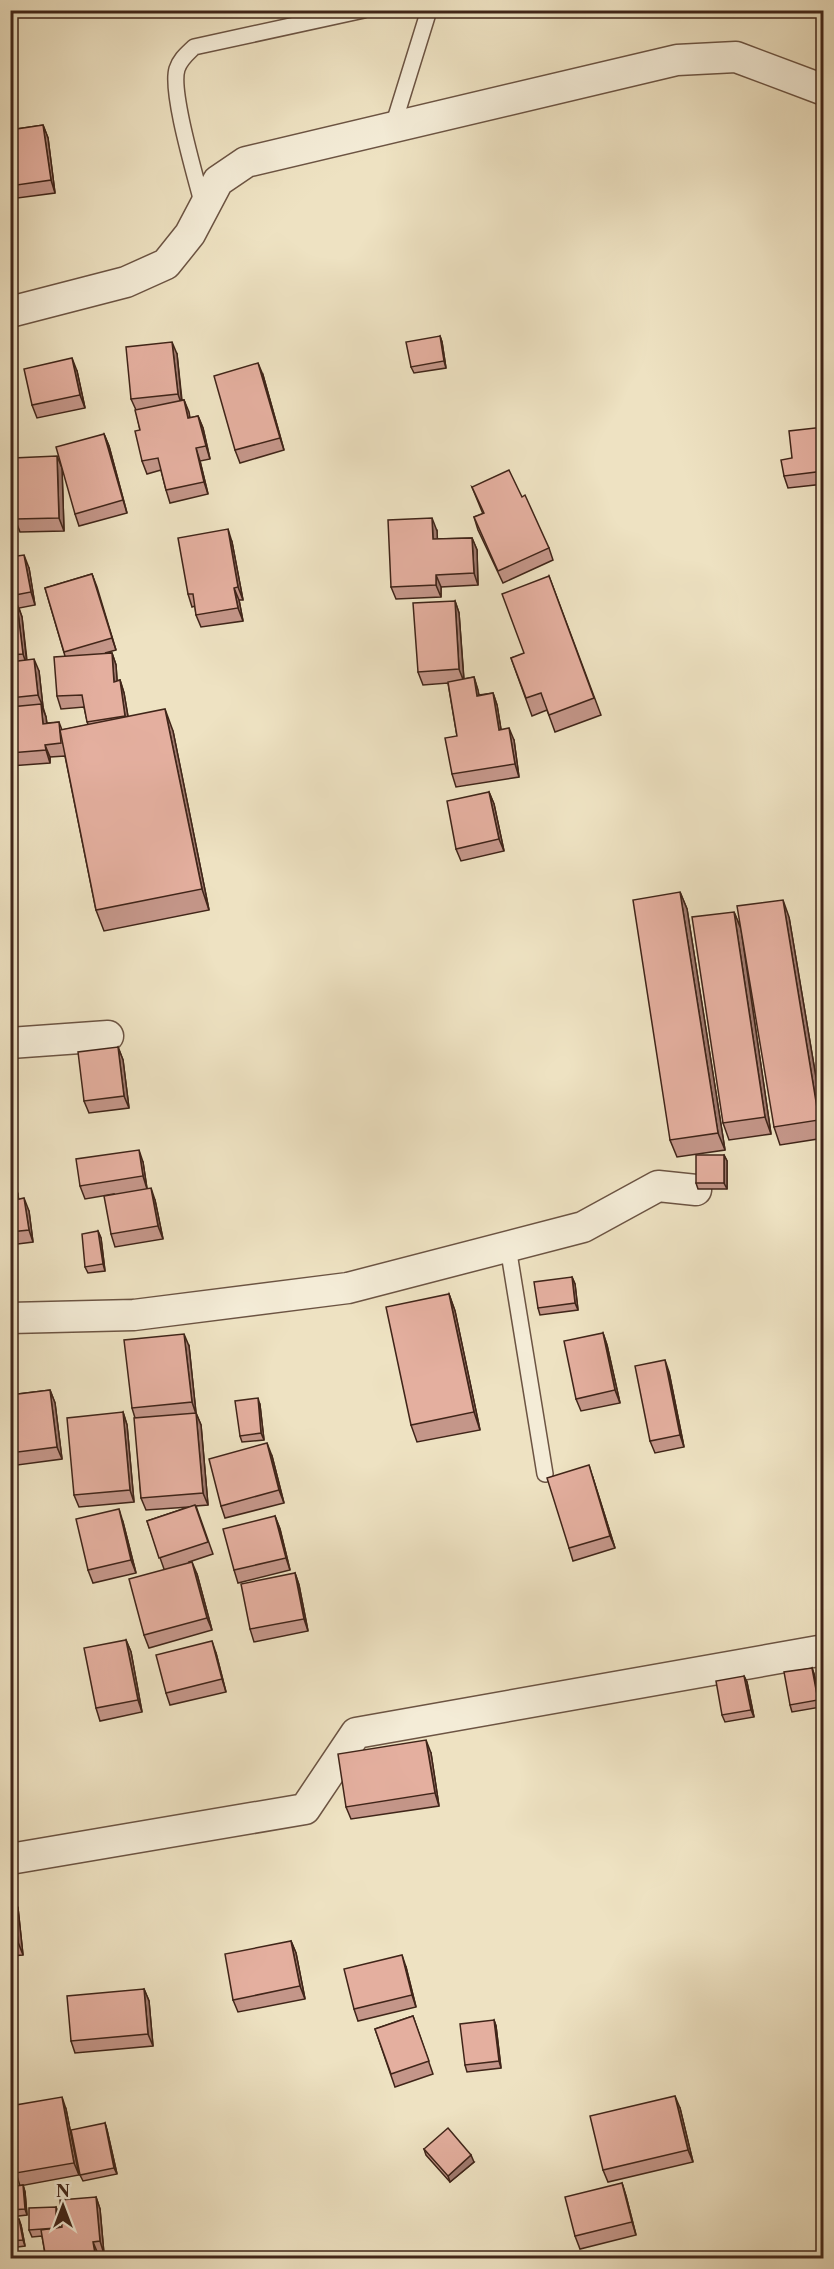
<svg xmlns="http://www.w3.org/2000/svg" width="834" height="2269" viewBox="0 0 834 2269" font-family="'Libre Caslon Text',serif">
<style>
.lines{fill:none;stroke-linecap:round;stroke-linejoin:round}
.lane-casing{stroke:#6c5443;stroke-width:18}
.street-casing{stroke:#6c5443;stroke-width:33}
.lane{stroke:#f4ecd7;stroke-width:15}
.street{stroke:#f4ecd7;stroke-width:30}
.wall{fill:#c49689;stroke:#402519;stroke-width:1.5}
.shaded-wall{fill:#a07a6f;stroke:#402519;stroke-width:1.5}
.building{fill:#e4af9f;stroke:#402519;stroke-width:1.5}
</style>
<rect width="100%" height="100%" fill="#eee2c2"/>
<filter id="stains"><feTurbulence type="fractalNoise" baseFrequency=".00333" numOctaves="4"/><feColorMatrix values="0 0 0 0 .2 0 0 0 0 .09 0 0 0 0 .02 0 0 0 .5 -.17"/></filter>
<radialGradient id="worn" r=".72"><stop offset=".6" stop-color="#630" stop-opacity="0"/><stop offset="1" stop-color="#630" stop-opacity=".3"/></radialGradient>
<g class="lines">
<defs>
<g id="lane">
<path d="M393 126 429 10"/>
<path d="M203 206C196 178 170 92 177 69 180 59 188 53 194 47L364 10"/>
<path d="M508 1247 545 1474"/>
<path d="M10 2170 15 2169"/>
</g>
<g id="street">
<path d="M10 312 126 282 166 264 190 234 218 181 246 162 677 60 736 57 824 90"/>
<path d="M10 1043 108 1036"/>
<path d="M10 1318 134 1315 348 1288 583 1227 658 1186 696 1190"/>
<path d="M10 1859 305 1809 356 1733 824 1650"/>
</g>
</defs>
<!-- lane casing -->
<use href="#lane" class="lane-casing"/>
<!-- street casing -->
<use href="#street" class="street-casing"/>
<!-- lane -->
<use href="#lane" class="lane"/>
<!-- street -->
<use href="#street" class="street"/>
</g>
<!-- wall -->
<g class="wall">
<path d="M43 125 48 138 55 193 10 199V130Z"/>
<path d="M440 336 442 342 446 368 414 373 411 367Z"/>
<path d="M177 354 182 400H184L190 418 198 416 203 428 210 459 200 461 208 494 170 503 166 490 161 470 147 474 142 461 140 430 136 410 131 399Z"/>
<path d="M77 371 85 408 37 418 32 405Z"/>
<path d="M263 375 284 450 240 463 235 450Z"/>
<path d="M824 427V484L788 488 784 476 792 458Z"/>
<path d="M104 434 109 446 127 513 79 526 75 514Z"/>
<path d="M62 468 64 531 20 532 15 519Z"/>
<path d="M472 487 549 548 553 560 503 583 478 530 474 517 483 514Z"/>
<path d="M10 510 15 536 10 537Z"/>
<path d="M437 531V539L472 538 477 550 478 585 441 587V597L396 599 391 587Z"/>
<path d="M232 542 243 600H239L243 621 201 627 196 615 195 606 192 607 188 594Z"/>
<path d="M10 555 11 557 29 568 35 605 19 608 22 617 27 660 39 671 43 707 46 717 47 723 59 722 62 730 88 725 84 707 61 709 57 696 65 656 45 588 92 574 116 650 105 653H112L116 665 117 681 120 680 124 693 128 717 173 731 209 910 104 931 96 910 65 756 50 757V763L10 766Z"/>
<path d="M549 576 601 715 555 732 547 710 532 716 511 658 524 654Z"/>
<path d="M455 601 459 613 464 679 474 677 479 695 493 693 497 705 501 729 514 740 519 777 456 787 452 774 457 736 448 683 423 685 418 672Z"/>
<path d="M489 792 494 804 504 851 461 861 456 849Z"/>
<path d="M680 892 687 909 725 1150 677 1157 670 1140Z"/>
<path d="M734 912 741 929 771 1134 729 1140 723 1123Z"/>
<path d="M789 917 824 1125V1138L780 1145 774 1127Z"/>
<path d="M118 1047 123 1060 129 1108 89 1113 84 1101Z"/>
<path d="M724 1155 727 1161V1189H698L696 1183Z"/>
<path d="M143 1162 147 1188 155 1200 163 1239 115 1247 111 1234 114 1194 85 1199 80 1186Z"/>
<path d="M10 1182H13L18 1194V1199L29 1211 33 1242 10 1245Z"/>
<path d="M98 1231 101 1238 105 1271 88 1273 85 1267Z"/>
<path d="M572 1277 575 1284 578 1310 540 1315 538 1308Z"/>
<path d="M449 1294 455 1311 480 1430 417 1442 411 1425Z"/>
<path d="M603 1333 607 1345 620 1403 581 1411 576 1399Z"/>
<path d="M189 1346 196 1413 201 1425 208 1505 196 1506 213 1554 189 1562 197 1574 212 1630 149 1648 144 1635 164 1569 147 1521 189 1507 146 1510 141 1498 135 1418 132 1408Z"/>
<path d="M669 1372 684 1447 655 1453 650 1441Z"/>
<path d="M50 1390 55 1403 62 1459 10 1466V1395Z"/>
<path d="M260 1405 264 1440 242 1442 240 1436Z"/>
<path d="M123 1412 127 1425 134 1502 79 1507 74 1495Z"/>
<path d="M272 1456 284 1503 225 1518 221 1506Z"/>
<path d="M593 1478 615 1548 573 1561 569 1548Z"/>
<path d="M275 1516 280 1529 290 1570 238 1583 234 1570Z"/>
<path d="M123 1522 136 1573 93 1583 88 1570Z"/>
<path d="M295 1573 299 1585 308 1631 254 1642 250 1629Z"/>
<path d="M126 1640 131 1652 142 1712 100 1721 96 1708Z"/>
<path d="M216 1653 226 1692 170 1705 166 1693Z"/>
<path d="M812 1668 814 1674 821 1707 792 1712 790 1705Z"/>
<path d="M744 1676 747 1682 754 1717 725 1722 722 1715Z"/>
<path d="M431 1753 439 1806 351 1819 346 1807Z"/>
<path d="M10 1896H13L18 1908 23 1955 10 1956Z"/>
<path d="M291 1941 296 1953 305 1999 238 2012 233 2000Z"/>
<path d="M406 1967 416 2007 358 2021 354 2009Z"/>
<path d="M144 1989 149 2001 153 2046 75 2053 71 2041Z"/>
<path d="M413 2016 433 2074 395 2087 375 2029Z"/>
<path d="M494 2020 496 2026 501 2068 467 2072 465 2065Z"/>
<path d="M680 2108 693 2162 608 2182 603 2170Z"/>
<path d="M66 2109 79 2175 20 2186 16 2173Z"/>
<path d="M105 2123 107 2130 117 2174 83 2181 80 2175Z"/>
<path d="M424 2149 474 2162 450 2182 426 2155Z"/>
<path d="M622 2183 626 2196 636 2235 580 2249 575 2236Z"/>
<path d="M23 2185 25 2192 27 2215 10 2217V2187Z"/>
<path d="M96 2197 100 2209 104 2254H98V2259H46L42 2236 32 2237 29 2230 56 2207 58 2213 59 2227H62Z"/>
<path d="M10 2220 21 2225 25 2246 10 2248Z"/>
</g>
<!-- shaded-wall -->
<g class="shaded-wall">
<path d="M43 125 48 138 55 193 51 180Z"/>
<path d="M440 336 442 342 446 368 444 361Z"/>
<path d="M172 342 177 354 182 406 178 394Z"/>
<path d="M72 358 77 371 85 408 80 395Z"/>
<path d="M258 363 263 375 284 450 280 438Z"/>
<path d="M184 400 189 412 192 430 188 418Z"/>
<path d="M198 416 203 428 210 459 206 446Z"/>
<path d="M104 434 109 446 127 513 123 500Z"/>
<path d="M196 448 200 461 208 494 204 482Z"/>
<path d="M57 456 62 468 64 531 59 518Z"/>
<path d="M10 510 15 536 10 525Z"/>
<path d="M432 518 437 531 438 551 433 539Z"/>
<path d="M228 529 232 542 243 600 238 587Z"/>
<path d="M472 538 477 550 478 585 474 573Z"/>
<path d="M24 555 29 568 35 605 31 592Z"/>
<path d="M92 574 97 587 116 650 112 638Z"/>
<path d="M436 575 441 587V597L436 585Z"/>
<path d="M234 588 239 600 243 621 238 608Z"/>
<path d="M455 601 459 613 464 682 459 669Z"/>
<path d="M17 604 22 617 27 666 23 654Z"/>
<path d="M112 653 116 665 118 694 114 682Z"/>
<path d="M34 659 39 671 43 707 38 695Z"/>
<path d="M474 677 478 690 481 708 477 696Z"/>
<path d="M120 680 124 693 130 728 125 716Z"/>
<path d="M493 693 497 705 503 742 499 730Z"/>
<path d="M41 704 46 717 48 736 43 724Z"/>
<path d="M165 709 173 731 209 910 202 889Z"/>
<path d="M509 728 514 740 519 777 515 764Z"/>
<path d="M45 745 50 757V763L46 750Z"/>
<path d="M489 792 494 804 504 851 499 839Z"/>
<path d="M680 892 687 909 725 1150 718 1133Z"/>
<path d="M783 900 789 917 824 1125V1132L819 1120Z"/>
<path d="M734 912 741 929 771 1134 765 1117Z"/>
<path d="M118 1047 123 1060 129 1108 124 1096Z"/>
<path d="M139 1150 143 1162 147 1189 143 1176Z"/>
<path d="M724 1155 727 1161V1189L724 1183Z"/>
<path d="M13 1182 18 1194 20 1212 15 1200Z"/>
<path d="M151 1188 155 1200 163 1239 158 1226Z"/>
<path d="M24 1198 29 1211 33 1242 29 1230Z"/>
<path d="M98 1231 101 1238 105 1271 103 1264Z"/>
<path d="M572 1277 575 1284 578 1310 575 1303Z"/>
<path d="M449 1294 455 1311 480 1430 474 1412Z"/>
<path d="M603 1333 607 1345 620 1403 615 1390Z"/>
<path d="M184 1334 189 1346 196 1413 201 1425 208 1505 203 1493 196 1414 192 1402Z"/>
<path d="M665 1360 669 1372 684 1447 680 1435Z"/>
<path d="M50 1390 55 1403 62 1459 57 1447Z"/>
<path d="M258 1398 260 1405 264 1440 261 1433Z"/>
<path d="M123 1412 127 1425 134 1502 130 1490Z"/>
<path d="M267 1443 272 1456 284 1503 279 1490Z"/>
<path d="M589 1465 593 1478 615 1548 610 1536Z"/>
<path d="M119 1509 123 1522 136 1573 131 1560Z"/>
<path d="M275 1516 280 1529 290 1570 286 1558Z"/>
<path d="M192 1562 197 1574 212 1630 207 1618Z"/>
<path d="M295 1573 299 1585 308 1631 304 1619Z"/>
<path d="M126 1640 131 1652 142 1712 138 1700Z"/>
<path d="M212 1641 216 1653 226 1692 222 1679Z"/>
<path d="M812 1668 814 1674 821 1707 818 1700Z"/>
<path d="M744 1676 747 1682 754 1717 751 1710Z"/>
<path d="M426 1740 431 1753 439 1806 435 1793Z"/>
<path d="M13 1896 18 1908 23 1955 18 1942Z"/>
<path d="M291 1941 296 1953 305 1999 300 1986Z"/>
<path d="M402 1955 406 1967 416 2007 412 1995Z"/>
<path d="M144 1989 149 2001 153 2046 148 2034Z"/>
<path d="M494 2020 496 2026 501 2068 499 2061Z"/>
<path d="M675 2096 680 2108 693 2162 688 2150Z"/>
<path d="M62 2097 66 2109 79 2175 74 2163Z"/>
<path d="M105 2123 107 2130 117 2174 114 2168Z"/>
<path d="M471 2155 474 2162 450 2182 448 2176Z"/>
<path d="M622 2183 626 2196 636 2235 632 2222Z"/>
<path d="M23 2185 25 2192 27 2215 25 2209Z"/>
<path d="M96 2197 100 2209 104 2254 100 2241Z"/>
<path d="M56 2207 58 2213 59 2235 57 2229Z"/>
<path d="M19 2219 21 2225 25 2246 23 2240Z"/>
<path d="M93 2242 98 2254V2259H96Z"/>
</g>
<!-- building -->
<g class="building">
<path d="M43 125 51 180 10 186V130Z"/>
<path d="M440 336 444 361 411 367 406 342Z"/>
<path d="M172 342 178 394 131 399 126 347Z"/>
<path d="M72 358 80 395 32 405 24 369Z"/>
<path d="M258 363 280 438 235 450 214 376Z"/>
<path d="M184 400 188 418 198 416 206 446 196 448 204 482 166 490 158 458 142 461 135 431 140 430 135 410Z"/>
<path d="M824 427V471L784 476 781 460 792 458 789 431Z"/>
<path d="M104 434 123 500 75 514 56 447Z"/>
<path d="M57 456 59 518 15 519 13 458Z"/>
<path d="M509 470 522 497 525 495 549 548 498 571 474 517 484 513 472 487Z"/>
<path d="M432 518 433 539 472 538 474 573 436 575V585L391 587 388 520Z"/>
<path d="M228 529 238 587 234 588 238 608 196 615 193 594H188L178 538Z"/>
<path d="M24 555 31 592 10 596V557Z"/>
<path d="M92 574 112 638 64 652 45 588Z"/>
<path d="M549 576 594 698 549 715 541 693 526 698 511 658 524 653 502 594Z"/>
<path d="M455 601 459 669 418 672 413 603Z"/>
<path d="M17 604 23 654 10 655V605Z"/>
<path d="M112 653 114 682 120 680 125 716 87 722 82 695 57 696 54 657Z"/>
<path d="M34 659 38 695 10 698V662Z"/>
<path d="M474 677 477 696 493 693 499 730 509 728 515 764 452 774 445 738 457 736 448 682Z"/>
<path d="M41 704 43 724 59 722 61 743 45 745 46 750 10 753V707Z"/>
<path d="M165 709 202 889 96 910 60 730Z"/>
<path d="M489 792 499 839 456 849 447 801Z"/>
<path d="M680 892 718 1133 670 1140 633 900Z"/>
<path d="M783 900 819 1120 774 1127 737 906Z"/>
<path d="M734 912 765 1117 723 1123 692 917Z"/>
<path d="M118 1047 124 1096 84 1101 78 1052Z"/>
<path d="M139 1150 143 1176 80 1186 76 1159Z"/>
<rect x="696" y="1155" width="28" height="28"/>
<path d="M10 1182H13L15 1200 24 1198 29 1230 10 1232Z"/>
<path d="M151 1188 158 1226 111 1234 104 1196Z"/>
<path d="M98 1231 103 1264 85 1267 82 1234Z"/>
<path d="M572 1277 575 1303 538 1308 534 1282Z"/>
<path d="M449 1294 474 1412 411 1425 386 1307Z"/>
<path d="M603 1333 615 1390 576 1399 564 1341Z"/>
<path d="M184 1334 192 1402 132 1408 124 1340Z"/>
<path d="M665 1360 680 1435 650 1441 635 1366Z"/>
<path d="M50 1390 57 1447 10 1453V1395Z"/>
<path d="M258 1398 261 1433 240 1436 235 1401Z"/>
<path d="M123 1412 130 1490 74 1495 67 1418Z"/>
<path d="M196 1413 203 1493 141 1498 134 1418Z"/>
<path d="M267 1443 279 1490 221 1506 209 1459Z"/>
<path d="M589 1465 610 1536 569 1548 547 1478Z"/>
<path d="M195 1505 208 1542 159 1558 147 1521Z"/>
<path d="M119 1509 131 1560 88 1570 76 1519Z"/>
<path d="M275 1516 286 1558 234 1570 223 1529Z"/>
<path d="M192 1562 207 1618 144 1635 129 1579Z"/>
<path d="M295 1573 304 1619 250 1629 241 1584Z"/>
<path d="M126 1640 138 1700 96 1708 84 1648Z"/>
<path d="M212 1641 222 1679 166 1693 156 1655Z"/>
<path d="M812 1668 818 1700 790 1705 784 1672Z"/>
<path d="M744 1676 751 1710 722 1715 716 1681Z"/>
<path d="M426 1740 435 1793 346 1807 338 1754Z"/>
<path d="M10 1896H13L18 1942 10 1943Z"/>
<path d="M291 1941 300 1986 233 2000 225 1954Z"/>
<path d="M402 1955 412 1995 354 2009 344 1969Z"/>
<path d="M144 1989 148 2034 71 2041 67 1996Z"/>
<path d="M413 2016 429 2061 391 2074 375 2029Z"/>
<path d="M494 2020 499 2061 465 2065 460 2024Z"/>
<path d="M675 2096 688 2150 603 2170 590 2116Z"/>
<path d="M62 2097 74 2163 16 2173 10 2146V2106Z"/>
<path d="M105 2123 114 2168 80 2175 71 2130Z"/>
<path d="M448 2128 471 2155 448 2176 424 2149Z"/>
<path d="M622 2183 632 2222 575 2236 565 2197Z"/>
<path d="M23 2185 25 2209 10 2210V2187Z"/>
<path d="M96 2197 100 2241 93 2242 96 2259H46L41 2230 62 2227 60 2200Z"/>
<path d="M56 2207V2228L29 2230V2208Z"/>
<path d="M19 2219 23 2240 10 2241V2220Z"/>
<path d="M305 2254 306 2259H290Z"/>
</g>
<!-- margin -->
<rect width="834" height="2269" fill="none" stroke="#eee2c2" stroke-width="36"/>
<rect x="12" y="12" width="810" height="2245" fill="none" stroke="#402519" stroke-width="3"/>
<rect x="18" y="18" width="798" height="2233" fill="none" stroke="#402519" stroke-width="1.5"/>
<!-- north arrow -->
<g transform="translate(63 2206)" stroke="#f4ecd7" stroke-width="4.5" paint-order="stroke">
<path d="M0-4.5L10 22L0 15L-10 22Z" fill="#402519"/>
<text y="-9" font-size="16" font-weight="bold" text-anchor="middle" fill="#402519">N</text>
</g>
<rect width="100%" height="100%" filter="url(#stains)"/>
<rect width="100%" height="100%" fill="url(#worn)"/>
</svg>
